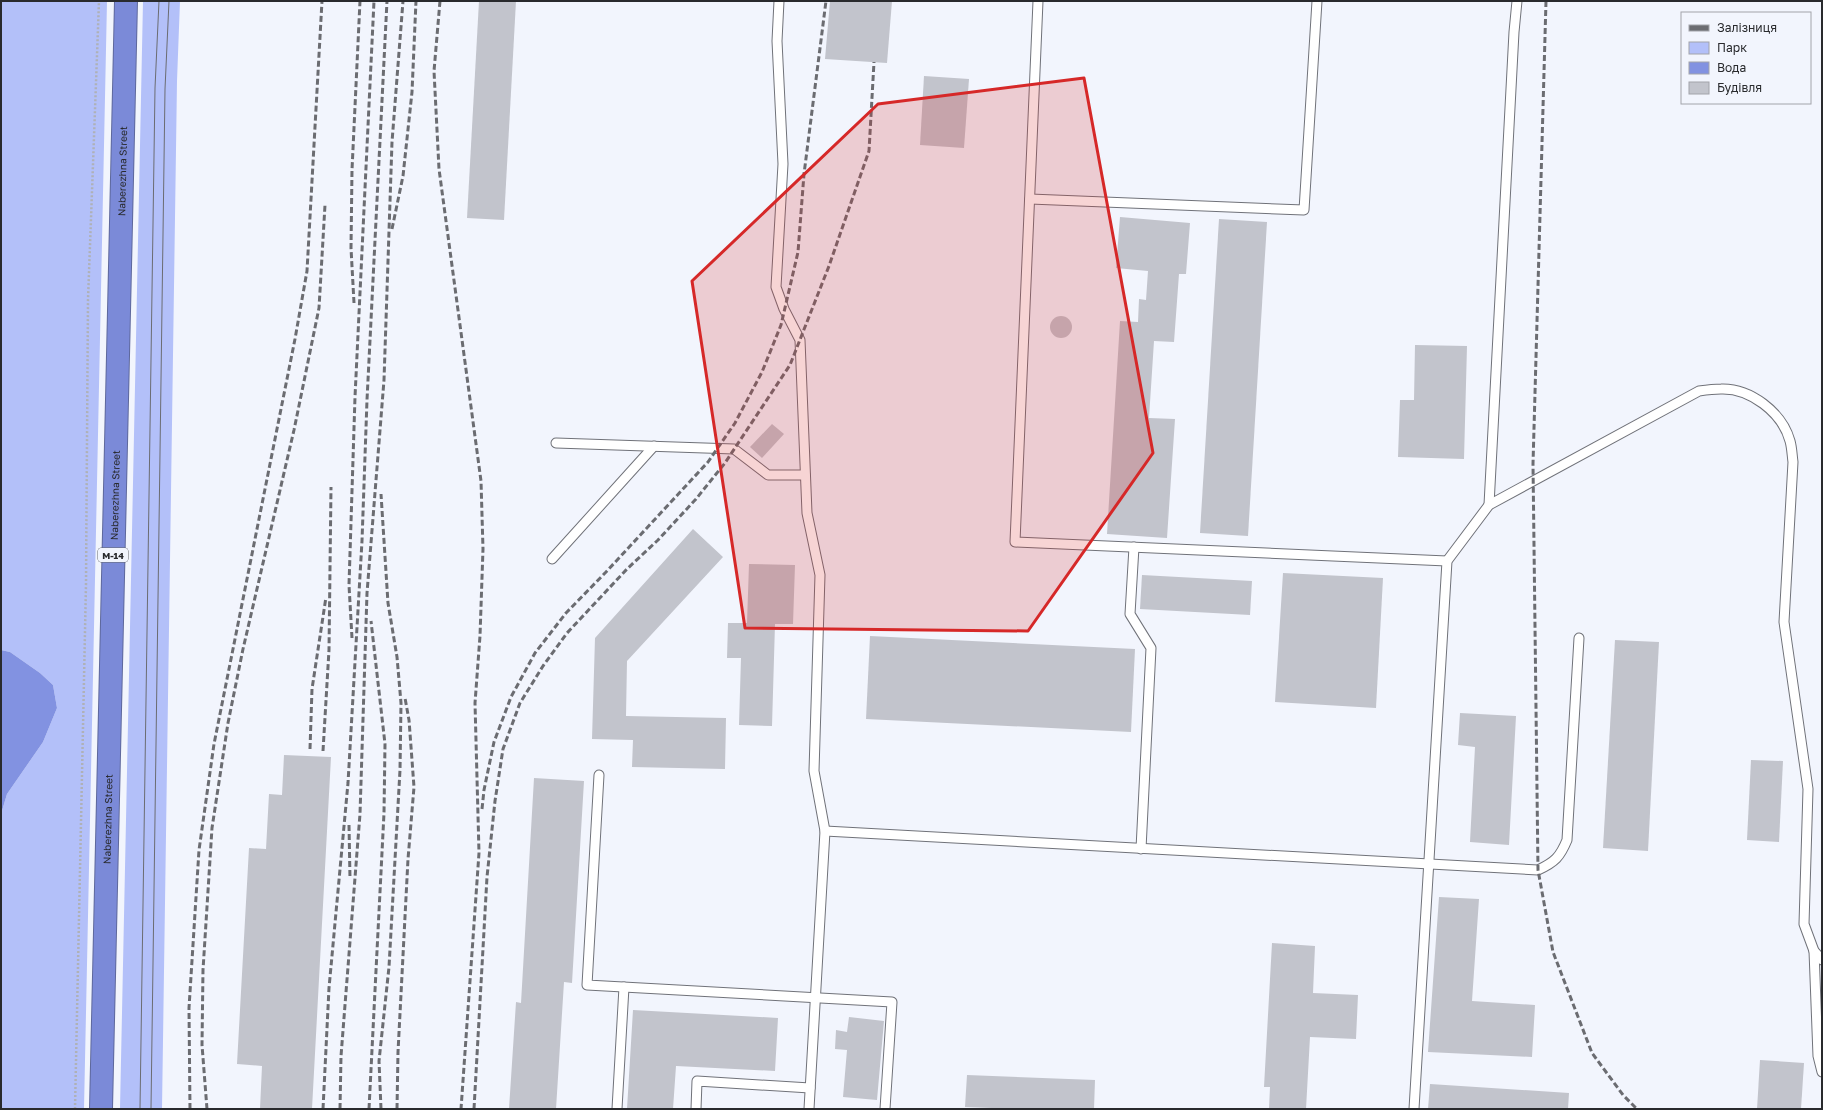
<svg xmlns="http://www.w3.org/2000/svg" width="1823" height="1110" viewBox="0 0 1823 1110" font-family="'Golos Text',sans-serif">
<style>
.green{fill:#b3c0f9}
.water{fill:#8292e1}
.building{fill:#c2c4cc}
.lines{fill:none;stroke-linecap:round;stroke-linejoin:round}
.lane-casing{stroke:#707279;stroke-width:11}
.highway-casing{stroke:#5e689c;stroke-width:24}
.path{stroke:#afb1b7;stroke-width:2.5;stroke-dasharray:2 2;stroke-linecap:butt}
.lane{stroke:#fff;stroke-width:9}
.highway{stroke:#7b8ad8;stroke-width:22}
.tram{stroke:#6b6c71;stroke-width:1}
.rail{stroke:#6b6c71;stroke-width:3;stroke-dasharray:6 3;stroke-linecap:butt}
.marked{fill:#d62828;fill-opacity:0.2;stroke:#d62828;stroke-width:3;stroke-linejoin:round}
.labels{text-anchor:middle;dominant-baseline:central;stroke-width:4;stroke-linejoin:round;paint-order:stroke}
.shield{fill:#f2f5fd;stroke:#65676b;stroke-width:1}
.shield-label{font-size:9px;font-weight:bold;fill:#292a2d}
.street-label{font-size:10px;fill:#292a2d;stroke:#f2f5fd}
</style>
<rect width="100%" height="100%" fill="#f2f5fd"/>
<!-- green -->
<g class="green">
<path d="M1 1H107L84 1109H1V814L7 794 43 742 57 708 53 685 40 673 10 652 1 650Z"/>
<path d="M143 1H180L177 81 162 1109H120Z"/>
</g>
<!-- water -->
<path class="water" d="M1 650 10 652 40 673 53 685 57 708 43 742 7 794 1 814Z"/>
<!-- building -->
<g class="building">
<path d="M479 1H516L504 220 467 218Z"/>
<path d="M830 1H892L887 63 825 59Z"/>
<path d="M924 76 969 79 964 148 920 145Z"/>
<path d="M1120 217 1190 223 1186 274H1179L1174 342 1154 341 1149 418 1175 419 1167 538 1107 534 1120 321 1138 322 1139 299 1146 300 1148 271 1116 268Z"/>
<path d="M1219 219 1267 222 1248 536 1200 533Z"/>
<circle cx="1061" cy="327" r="11"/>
<path d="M1415 345 1467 346 1464 459 1398 457 1400 400H1414Z"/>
<path d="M772 424 784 434 762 458 750 447Z"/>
<path d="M693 529 723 557 627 661 626 716 726 718 725 769 632 767 633 740 592 739 595 638Z"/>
<path d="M749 564 795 565 793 624H775L772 726 739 725 741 658H727L728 623H747Z"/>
<path d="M1283 573 1383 578 1376 708 1275 702Z"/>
<path d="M1142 575 1252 581 1250 615 1140 609Z"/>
<path d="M870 636 1135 649 1131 732 866 719Z"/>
<path d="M1615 640 1659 642 1648 851 1603 848Z"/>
<path d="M1460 713 1516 716 1509 845 1470 842 1475 747 1458 745Z"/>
<path d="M284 755 331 757 312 1109H260L262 1066 237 1064 249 848 266 849 269 794 282 795Z"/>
<path d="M1751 760 1783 761 1779 842 1747 840Z"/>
<path d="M534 778 584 781 572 983 564 982 556 1109H509L516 1002 521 1003Z"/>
<path d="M1439 897 1479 899 1472 1001 1535 1005 1532 1057 1428 1052Z"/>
<path d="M1272 943 1315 946 1313 993 1358 995 1356 1039 1310 1037 1306 1109H1269L1270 1087H1264Z"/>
<path d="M633 1010 778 1018 775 1071 676 1066 673 1109H627Z"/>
<path d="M849 1017 884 1021 877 1100 843 1097 847 1050 835 1049 836 1030 847 1032Z"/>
<path d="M1760 1060 1804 1063 1801 1109H1757Z"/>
<path d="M967 1075 1095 1080 1094 1109H1020L965 1107Z"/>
<path d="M1430 1084 1569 1093 1568 1109H1428Z"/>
</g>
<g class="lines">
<defs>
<g id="lane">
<path d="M779 1 777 41 783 164 776 287 784 309 800 340 807 513 820 575 814 771 825 831 809 1109"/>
<path d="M1038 1 1015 542 1447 561"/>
<path d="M1030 199 1304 210 1317 1"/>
<path d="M556 443 734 449 768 475H805"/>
<path d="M1489 505 1514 32 1517 1"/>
<path d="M1134 547 1130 614 1151 648 1141 849"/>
<path d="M552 559 654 446"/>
<path d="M599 775 587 985 892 1002 885 1109"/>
<path d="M825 831 1538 870C1555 862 1560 857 1567 840L1579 638"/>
<path d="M1814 951 1818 1056 1822 1072"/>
<path d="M617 1109 624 987"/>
<path d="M696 1109 697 1081 810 1088"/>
<path d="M1414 1109 1447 561 1489 505 1699 391C1706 390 1714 389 1721 389 1750 388 1782 412 1790 441 1792 448 1792 455 1793 462L1784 622 1808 789 1804 924 1814 951 1822 960"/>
</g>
<g id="highway">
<path id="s1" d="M101 1109 126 1"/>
</g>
</defs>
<!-- lane casing -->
<use href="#lane" class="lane-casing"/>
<!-- highway casing -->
<use href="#highway" class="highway-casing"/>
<!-- path -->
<path class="path" d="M75 1109 86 584 88 300 99 1"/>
<!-- lane -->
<use href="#lane" class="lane"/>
<!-- highway -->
<use href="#highway" class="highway"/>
<!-- tram -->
<g class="tram">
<path d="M140 1109 155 88 159 1"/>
<path d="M151 1109 165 89 169 1"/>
</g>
<!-- rail -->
<g class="rail">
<path d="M440 1 434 71 439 169 481 481 483 549 480 636 475 703 479 853 461 1109"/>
<path d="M1546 1 1533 464 1538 870 1553 952 1592 1053 1623 1095 1637 1109"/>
<path d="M392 229 403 176 412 92 416 1"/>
<path d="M354 303 351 248 352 170 360 1"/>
<path d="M352 638 349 585 355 397 374 1"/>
<path d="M310 749 312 689 326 597"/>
<path d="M323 751 329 650 331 487"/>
<path d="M482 809 484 790 494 742 511 697 535 653 566 613 606 572 708 462 735 423 762 372 781 325 798 252 804 174 826 1"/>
<path d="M349 825 350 879"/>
<path d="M190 1109 189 1008 199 850 214 744 295 339 307 271 322 1"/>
<path d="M207 1109 202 1045 203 970 212 828 228 723 243 649 294 430 319 308 325 205"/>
<path d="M323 1109 329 988 348 783 362 541 367 400 387 1"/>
<path d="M340 1109 341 1056 360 814 367 593 384 380 392 142 403 1"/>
<path d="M369 1109 384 813 385 744 371 621"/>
<path d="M381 1109 379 1061 389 967 400 770 401 703 397 657 388 603 381 494"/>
<path d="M397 1109 398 1052 408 859 414 787 409 720 405 698"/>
<path d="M474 1109 487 877 495 801 503 749 520 703 543 666 567 633 627 569 658 540 696 499 725 463 790 365 829 266 869 151 874 62"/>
</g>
</g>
<!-- marked area -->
<path class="marked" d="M1084 78 1153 453 1028 631 745 628 692 281 878 104Z"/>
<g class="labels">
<!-- shield labels -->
<rect class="shield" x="98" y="548" width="30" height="14" rx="3"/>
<g class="shield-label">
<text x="113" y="555">М-14</text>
</g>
<!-- street labels -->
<g class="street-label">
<text stroke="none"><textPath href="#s1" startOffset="938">Naberezhna Street</textPath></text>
<text stroke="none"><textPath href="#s1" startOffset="614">Naberezhna Street</textPath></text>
<text stroke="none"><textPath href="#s1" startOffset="290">Naberezhna Street</textPath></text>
</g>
</g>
<!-- border -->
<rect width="1823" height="1110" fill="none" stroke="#292a2d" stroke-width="4"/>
<!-- legend -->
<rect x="1681" y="12" width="130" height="92" fill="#f2f5fd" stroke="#a2a4aa"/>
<rect x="1689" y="25" width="20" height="6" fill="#6b6c71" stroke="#a2a4aa"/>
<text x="1717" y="32" font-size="12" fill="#292a2d">Залізниця</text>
<rect x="1689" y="42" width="20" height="12" fill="#b3c0f9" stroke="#a2a4aa"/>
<text x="1717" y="52" font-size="12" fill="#292a2d">Парк</text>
<rect x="1689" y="62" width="20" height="12" fill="#8292e1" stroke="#a2a4aa"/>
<text x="1717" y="72" font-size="12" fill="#292a2d">Вода</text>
<rect x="1689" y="82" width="20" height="12" fill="#c2c4cc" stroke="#a2a4aa"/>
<text x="1717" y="92" font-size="12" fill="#292a2d">Будівля</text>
</svg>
